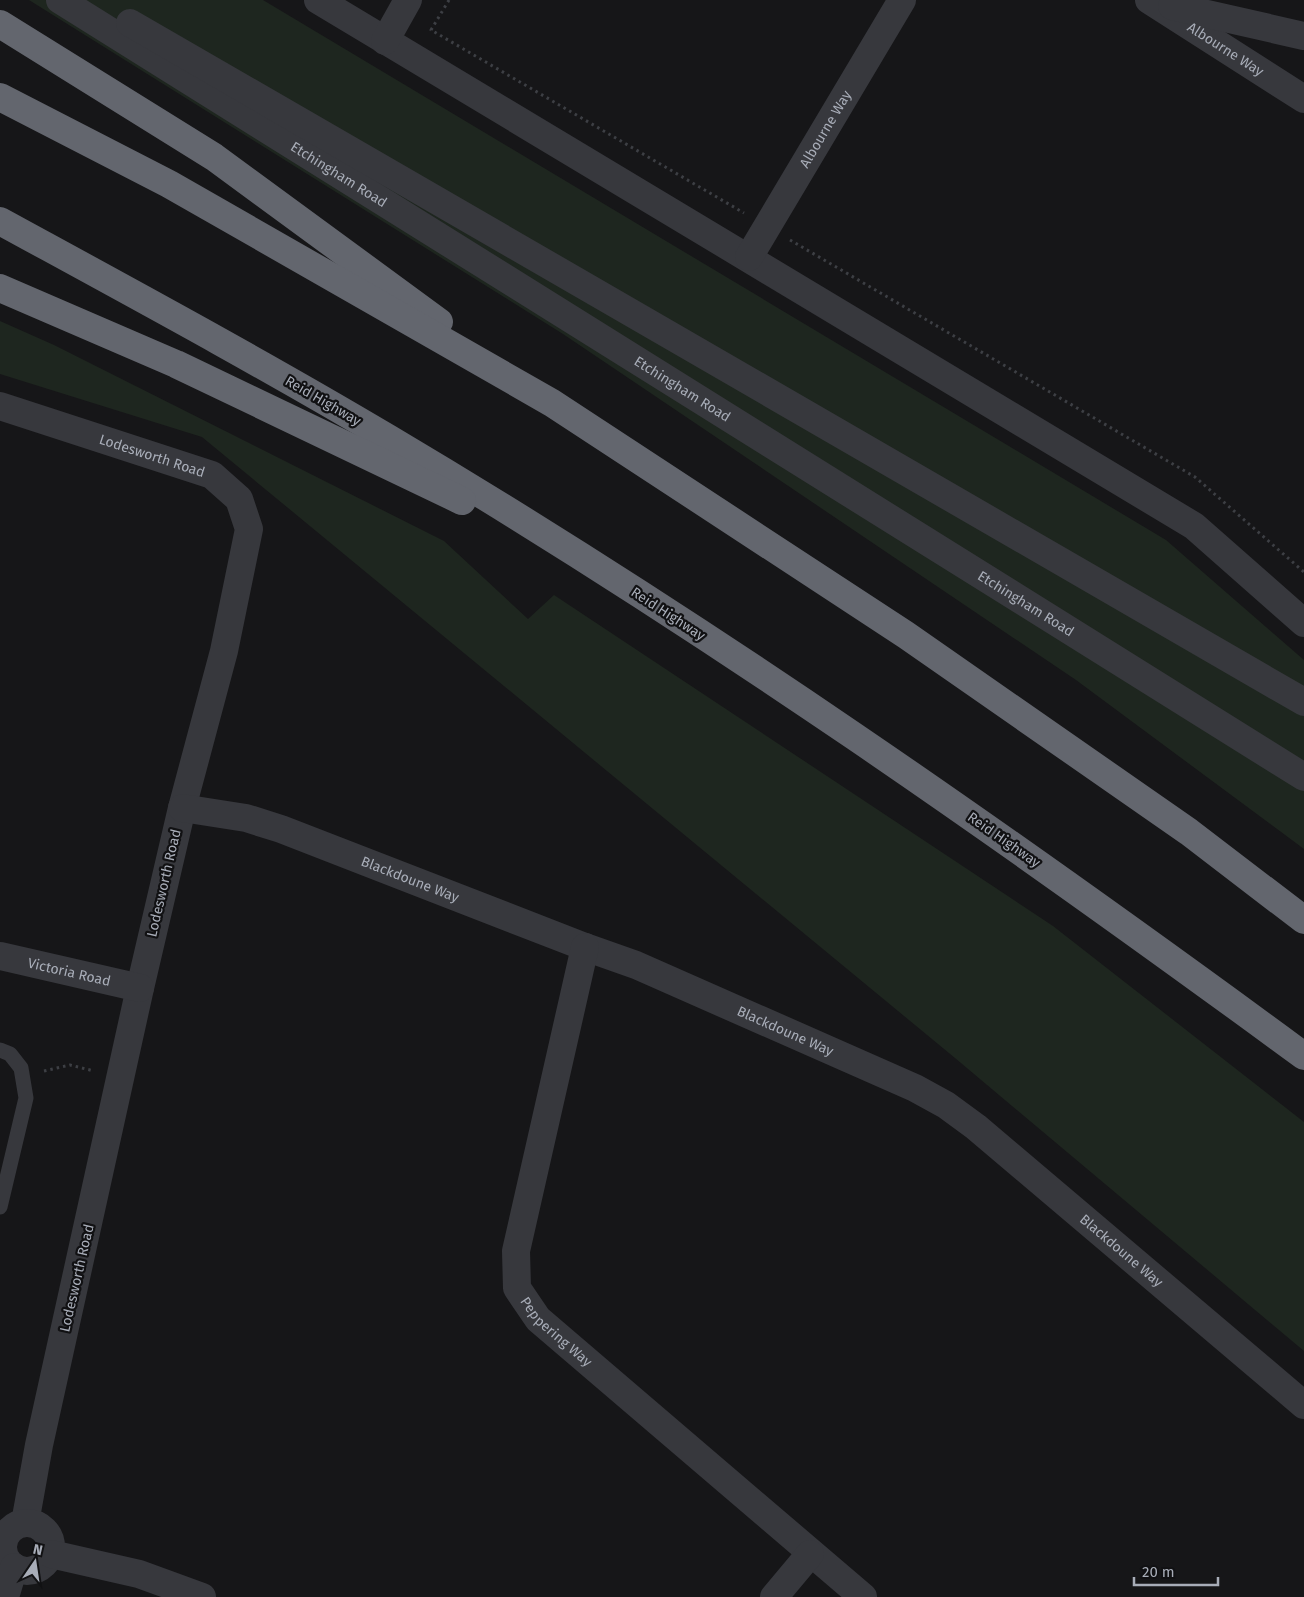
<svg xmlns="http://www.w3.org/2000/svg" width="1304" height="1597" viewBox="0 0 1304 1597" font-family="'Fira Sans',sans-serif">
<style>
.green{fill:#1e261f}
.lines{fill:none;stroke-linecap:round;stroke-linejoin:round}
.path{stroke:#3d3f44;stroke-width:3;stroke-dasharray:2.5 4;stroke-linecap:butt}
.service{stroke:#37383d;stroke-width:15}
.minor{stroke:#37383d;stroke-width:28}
.motorway{stroke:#63666e;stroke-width:28}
.labels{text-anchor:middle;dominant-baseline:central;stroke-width:4.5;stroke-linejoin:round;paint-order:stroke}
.street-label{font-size:14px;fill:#a8adb8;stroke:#111113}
</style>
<rect width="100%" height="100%" fill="#161618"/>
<!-- green -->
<g class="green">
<path d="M29 0H263L1166 540 1304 660V849L1076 680 563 334Z"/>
<path d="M0 321 54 345 444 541 528 619 554 595 1053 926 1304 1122V1351L955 1058 202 437 0 374Z"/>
</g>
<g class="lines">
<!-- path -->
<g class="path">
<path d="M449 0 431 30 744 213"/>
<path d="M790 240 1195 477 1304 572"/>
<path d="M44 1071 70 1065 94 1071"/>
</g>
<!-- service -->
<path class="service" d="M0 1050 10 1054 21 1068 26 1098 0 1207"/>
<!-- minor -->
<g class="minor">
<path id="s1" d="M60 0 1304 777"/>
<path d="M318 0 1194 526 1304 623"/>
<path id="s2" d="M1149 0 1304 99"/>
<path d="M1172 6 1304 36"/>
<path d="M130 23 1304 702"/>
<path d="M385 41 408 0"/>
<path id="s3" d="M749 257 902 0"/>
<path id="s4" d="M0 406 212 475 239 499 249 529 224 651 182 808 140 988 39 1445 25 1523"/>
<path id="s5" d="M182 808 246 818 281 829 585 947 636 965 915 1088 946 1105 976 1127 1304 1405"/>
<path id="s6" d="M585 947 516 1251 517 1288 538 1319 863 1597"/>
<path id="s7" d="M0 956 140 988"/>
<circle cx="27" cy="1547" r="24"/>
<path d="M51 1554 139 1574 202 1597"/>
<path d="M5 1597 14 1567"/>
<path d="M774 1597 810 1554"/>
</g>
<!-- motorway -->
<g class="motorway">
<path d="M0 24 214 157 439 322"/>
<path d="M0 97 169 184 552 403 906 635 1189 832 1304 920"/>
<path d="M0 221C130 292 260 362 388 438 705 626 1007 838 1304 1056"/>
<path d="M0 288 176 364 462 501"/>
</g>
</g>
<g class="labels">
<!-- street labels -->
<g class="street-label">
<text stroke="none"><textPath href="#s2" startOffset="91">Albourne Way</textPath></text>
<text stroke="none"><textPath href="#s3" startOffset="149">Albourne Way</textPath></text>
<text stroke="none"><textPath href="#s1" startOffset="329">Etchingham Road</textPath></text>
<text stroke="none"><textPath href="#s1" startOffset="734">Etchingham Road</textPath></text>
<text transform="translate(323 401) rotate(30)">Reid Highway</text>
<text stroke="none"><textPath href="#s4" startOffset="160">Lodesworth Road</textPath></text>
<text stroke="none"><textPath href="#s1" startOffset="1139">Etchingham Road</textPath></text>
<text transform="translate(668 614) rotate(33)">Reid Highway</text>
<text transform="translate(1004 840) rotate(35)">Reid Highway</text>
<text stroke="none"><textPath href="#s5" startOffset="240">Blackdoune Way</textPath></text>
<text transform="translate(164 883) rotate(-77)">Lodesworth Road</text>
<text stroke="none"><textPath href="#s7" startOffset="71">Victoria Road</textPath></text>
<text stroke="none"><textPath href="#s5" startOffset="645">Blackdoune Way</textPath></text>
<text stroke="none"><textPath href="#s5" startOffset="1050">Blackdoune Way</textPath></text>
<text transform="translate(77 1278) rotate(-77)">Lodesworth Road</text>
<text stroke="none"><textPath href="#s6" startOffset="408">Peppering Way</textPath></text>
</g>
</g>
<!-- north arrow -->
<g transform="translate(35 1562) rotate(13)" stroke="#111113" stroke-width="4" paint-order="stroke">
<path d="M0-4L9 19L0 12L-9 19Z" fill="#a8adb8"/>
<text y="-8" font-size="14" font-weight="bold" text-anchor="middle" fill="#a8adb8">N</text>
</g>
<!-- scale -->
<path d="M1134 1577v8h84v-8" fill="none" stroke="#a8adb8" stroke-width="2.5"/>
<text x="1142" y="1577" font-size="15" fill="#a8adb8" stroke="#111113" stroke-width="4" paint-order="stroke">20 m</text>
</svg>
